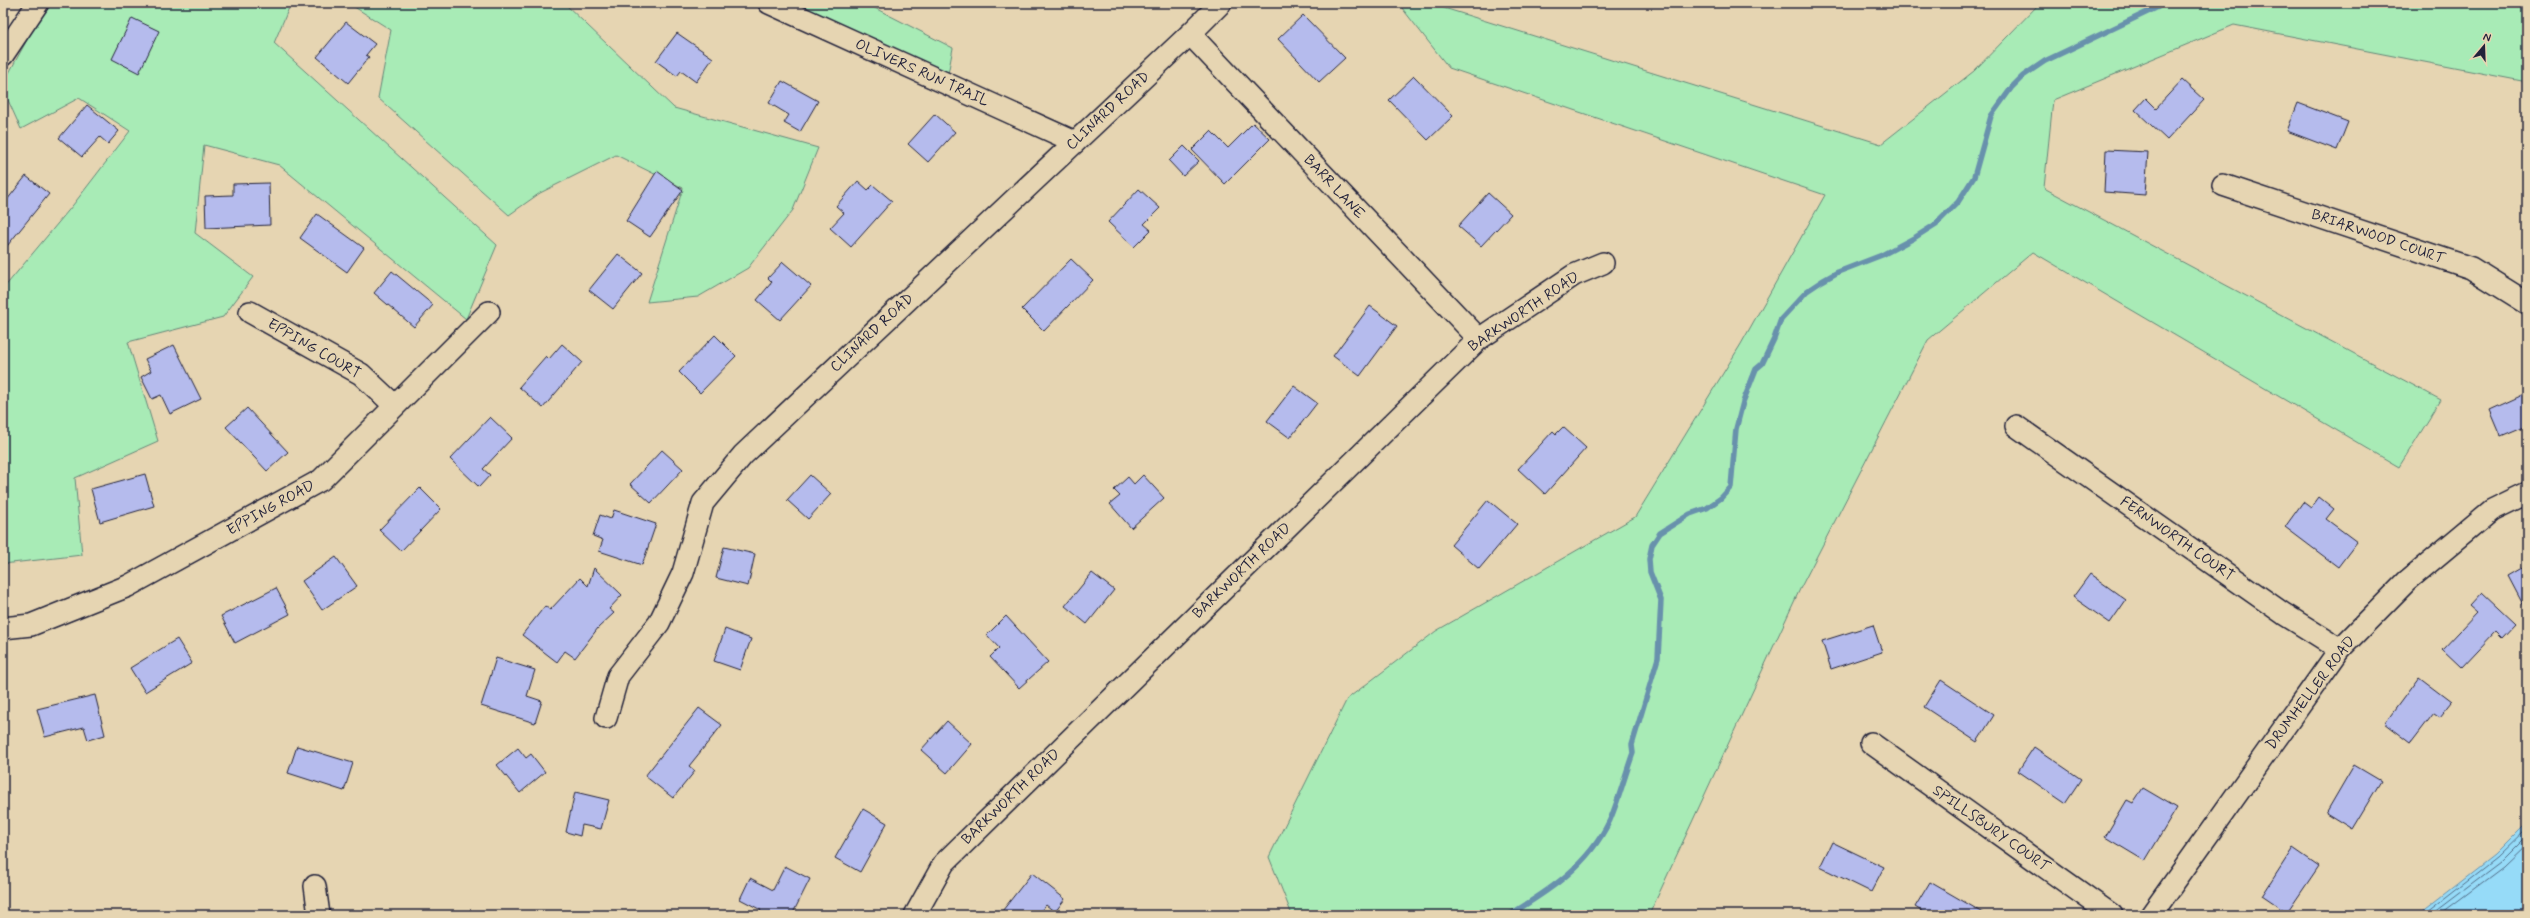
<svg xmlns="http://www.w3.org/2000/svg" width="2530" height="918" viewBox="0 0 2530 918" font-family="Mynerve,sans-serif">
<style>
.green{fill:#a8ebb6;stroke:#658678}
.water{fill:#96dbf8;stroke:#6891ac}
.lines{fill:none;stroke-linecap:round;stroke-linejoin:round}
.shore{stroke:#506c87;stroke-width:1}
.stream{stroke:#6891ac;stroke-width:5.5}
.building{fill:#b5bbed;stroke:#22223b}
.street-casing{stroke:#22223b;stroke-width:24}
.street{stroke:#e6d5b2;stroke-width:21}
.labels{text-anchor:middle;dominant-baseline:central;stroke-width:3.5;stroke-linejoin:round;paint-order:stroke}
.street-label{font-size:15px;fill:#22223b;stroke:#e6d5b2}
</style>
<rect width="100%" height="100%" fill="#e6d5b2"/>
<filter id="ink" filterUnits="userSpaceOnUse"><feTurbulence type="fractalNoise" baseFrequency=".025" numOctaves="2"/><feDisplacementMap in="SourceGraphic" scale="8" xChannelSelector="R" yChannelSelector="G"/><feConvolveMatrix kernelMatrix="1 2 1 2 8 2 1 2 1" color-interpolation-filters="sRGB"/></filter>
<g filter="url(#ink)">
<!-- green -->
<g class="green">
<path d="M47 3H291L274 43 497 245 466 319 279 165 204 145 195 233 253 277 223 317 128 342 158 441 75 478 82 555 3 564V289L73 205 130 131 79 98 21 129 3 89V84Z"/>
<path d="M348 3H564L674 108 818 148 793 210 748 268 698 297 647 302 683 188 616 155 540 193 509 215 378 98 391 30Z"/>
<path d="M794 3H865L953 48 947 79Z"/>
<path d="M1398 3H1428L1881 144 1974 71 2040 3H2527V82L2234 25 2053 100 2044 188 2441 400 2399 467 2033 252 1928 340 1800 589 1649 915H1292L1269 857 1347 699 1436 631 1635 517 1741 344 1825 195 1449 68Z"/>
</g>
<!-- water -->
<path class="water" d="M2527 822V915H2417L2494 855Z"/>
<g class="lines">
<!-- shore -->
<g class="shore">
<path d="M2423 915 2496 858 2527 828"/>
<path d="M2430 915 2500 862 2527 835"/>
<path d="M2439 915 2503 867 2527 844"/>
</g>
<!-- stream -->
<path class="stream" d="M1509 915C1550 890 1588 866 1610 820 1619 799 1625 775 1633 753L1632 745 1658 658 1661 600 1650 572 1649 559 1652 545 1660 533 1690 514 1707 508 1721 498 1731 487 1736 429 1743 402 1756 369 1762 364 1774 339 1781 319 1807 291 1822 281 1838 272 1882 255 1914 238 1936 224 1958 202 1974 177 1991 116 2012 87 2023 76 2045 61 2158 7 2159 3"/>
</g>
<!-- building -->
<g class="building">
<path d="M1303 15 1345 58 1319 82 1278 39Z"/>
<path d="M132 18 159 31 139 73 112 59Z"/>
<path d="M346 22 375 44 366 55 369 57 348 83 317 57Z"/>
<path d="M677 33 713 58 696 82 681 71 677 76 656 61Z"/>
<path d="M1414 76 1453 116 1428 140 1389 100Z"/>
<path d="M2182 80 2204 100 2167 140 2135 110 2146 98 2156 108Z"/>
<path d="M782 81 818 101 800 132 784 123 789 115 769 103Z"/>
<path d="M2298 103 2348 122 2337 150 2287 131Z"/>
<path d="M87 105 119 131 108 144 100 137 82 157 59 138Z"/>
<path d="M935 114 955 132 928 162 908 144Z"/>
<path d="M1253 123 1270 139 1225 184 1192 150 1211 131 1228 148Z"/>
<path d="M1184 146 1199 161 1183 176 1169 161Z"/>
<path d="M2106 150 2148 152 2145 195 2104 192Z"/>
<path d="M657 171 683 190 650 237 626 221Z"/>
<path d="M26 176 49 194 3 251V205Z"/>
<path d="M858 181 868 190 873 185 892 201 851 247 830 228 844 213 836 206Z"/>
<path d="M269 183 270 225 206 228 205 196 233 195V184Z"/>
<path d="M1139 189 1160 208 1144 224 1151 230 1134 247 1108 222Z"/>
<path d="M1488 193 1511 214 1481 246 1458 226Z"/>
<path d="M317 214 364 248 347 272 300 238Z"/>
<path d="M618 254 642 273 613 309 589 290Z"/>
<path d="M1071 259 1093 280 1044 331 1022 309Z"/>
<path d="M783 262 811 286 780 320 757 300 772 282 768 278Z"/>
<path d="M392 271 433 305 414 327 374 293Z"/>
<path d="M1370 306 1397 326 1360 376 1333 356Z"/>
<path d="M715 335 736 356 700 393 679 372Z"/>
<path d="M562 344 582 362 543 408 519 387 546 356 549 359Z"/>
<path d="M174 345 201 399 170 414 161 395 152 399 141 377 151 371 145 359Z"/>
<path d="M1294 386 1317 403 1290 438 1267 421Z"/>
<path d="M2527 393V425L2501 436 2490 410Z"/>
<path d="M247 408 288 452 267 471 226 427Z"/>
<path d="M490 417 512 438 483 469 490 475 479 487 450 459Z"/>
<path d="M1563 427 1586 448 1545 494 1518 469 1553 431 1556 434Z"/>
<path d="M662 450 683 469 651 503 630 484Z"/>
<path d="M145 474 154 506 100 522 91 489Z"/>
<path d="M810 475 831 494 808 519 787 500Z"/>
<path d="M1143 475 1164 498 1131 528 1110 504 1120 496 1114 490 1128 477 1134 484Z"/>
<path d="M420 488 441 509 401 551 379 530Z"/>
<path d="M2319 497 2334 509 2326 519 2357 542 2338 567 2285 527 2303 502 2311 508Z"/>
<path d="M1488 500 1517 524 1479 569 1451 545Z"/>
<path d="M614 510 656 524 642 565 599 551 603 540 593 536 600 515 611 519Z"/>
<path d="M724 547 755 554 748 586 716 578Z"/>
<path d="M336 557 357 586 322 610 302 581Z"/>
<path d="M2527 565V612L2508 576Z"/>
<path d="M594 568 622 595 609 609 614 613 598 628 575 658 565 651 557 662 522 635 545 606 550 610 580 578 588 586Z"/>
<path d="M1092 573 1114 590 1087 624 1065 606Z"/>
<path d="M2090 574 2126 600 2110 623 2073 597Z"/>
<path d="M276 588 290 614 235 643 221 616Z"/>
<path d="M2482 592 2515 623 2501 638 2495 632 2461 668 2442 650 2477 613 2469 606Z"/>
<path d="M1006 616 1048 662 1019 688 990 657 999 648 987 635Z"/>
<path d="M1873 625 1882 652 1831 669 1822 641Z"/>
<path d="M725 629 751 639 740 670 714 661Z"/>
<path d="M177 639 192 663 145 692 130 668Z"/>
<path d="M496 658 535 670 527 696 542 701 535 723 481 706Z"/>
<path d="M2419 677 2452 702 2440 717 2434 713 2411 743 2385 723Z"/>
<path d="M1941 680 1994 715 1977 742 1924 707Z"/>
<path d="M95 695 105 735 88 740 84 727 45 737 37 709Z"/>
<path d="M699 708 722 725 689 766 695 771 673 798 645 776Z"/>
<path d="M947 721 972 744 947 773 921 750Z"/>
<path d="M297 746 353 763 344 791 288 773Z"/>
<path d="M2034 747 2081 779 2065 803 2018 771Z"/>
<path d="M518 748 526 758 531 754 545 772 520 793 497 765Z"/>
<path d="M2354 765 2381 781 2352 829 2326 813Z"/>
<path d="M2143 788 2177 808 2145 861 2105 837 2127 800 2133 803Z"/>
<path d="M575 792 609 800 601 829 582 825 580 836 566 832Z"/>
<path d="M863 809 887 823 860 872 835 858Z"/>
<path d="M1832 842 1884 867 1871 892 1820 867Z"/>
<path d="M2293 848 2319 866 2287 913 2262 896Z"/>
<path d="M785 866 810 879 792 915H758L761 910 740 899 750 878 773 890Z"/>
<path d="M1032 873 1065 899 1055 912 1046 905 1037 915H999Z"/>
<path d="M1930 882 1987 915H1928L1915 907Z"/>
</g>
<g class="lines">
<defs>
<g id="street">
<path d="M769 3 1075 142"/>
<path d="M1190 34 1479 339"/>
<path d="M3 55 38 3"/>
<path d="M2223 185 2471 268 2527 303"/>
<path d="M250 312 361 374 394 405"/>
<path d="M2016 426 2284 614 2340 649"/>
<path d="M3 628 31 625 128 586 321 480 489 312"/>
<path d="M606 718 618 676 659 623 683 573 703 503 743 455 1190 34 1221 3"/>
<path d="M1871 743 2112 915"/>
<path d="M315 886 319 915"/>
<path d="M915 915 944 863 1479 339 1574 275 1603 263"/>
<path d="M2151 915 2340 649 2407 581 2492 510 2527 493"/>
</g>
</defs>
<!-- street casing -->
<use href="#street" class="street-casing"/>
<!-- street -->
<use href="#street" class="street"/>
</g>
</g>
<g class="labels">
<!-- street labels -->
<g class="street-label">
<text transform="translate(922 73) rotate(24)">OLIVERS RUN TRAIL</text>
<text transform="translate(1108 111) rotate(-43)">CLINARD ROAD</text>
<text transform="translate(1334 187) rotate(47)">BARR LANE</text>
<text transform="translate(2378 237) rotate(19)">BRIARWOOD COURT</text>
<text transform="translate(1524 312) rotate(-34)">BARKWORTH ROAD</text>
<text transform="translate(872 333) rotate(-43)">CLINARD ROAD</text>
<text transform="translate(314 349) rotate(30)">EPPING COURT</text>
<text transform="translate(271 508) rotate(-29)">EPPING ROAD</text>
<text transform="translate(2177 539) rotate(35)">FERNWORTH COURT</text>
<text transform="translate(1242 571) rotate(-44)">BARKWORTH ROAD</text>
<text transform="translate(2311 693) rotate(-53)">DRUMHELLER ROAD</text>
<text transform="translate(1011 797) rotate(-44)">BARKWORTH ROAD</text>
<text transform="translate(1991 829) rotate(35)">SPILLSBURY COURT</text>
</g>
</g>
<!-- margin -->
<rect width="2530" height="918" fill="none" stroke="#e6d5b2" stroke-width="16"/>
<rect x="8" y="8" width="2514" height="902" fill="none" stroke="#22223b" stroke-width="1.5" filter="url(#ink)"/>
<!-- north arrow -->
<g transform="translate(2484 46) rotate(19)" stroke="#e6d5b2" stroke-width="3" paint-order="stroke">
<path d="M0-3L7 15L0 10L-7 15Z" fill="#22223b"/>
<text y="-6" font-size="11" font-weight="bold" text-anchor="middle" fill="#22223b">N</text>
</g>
</svg>
